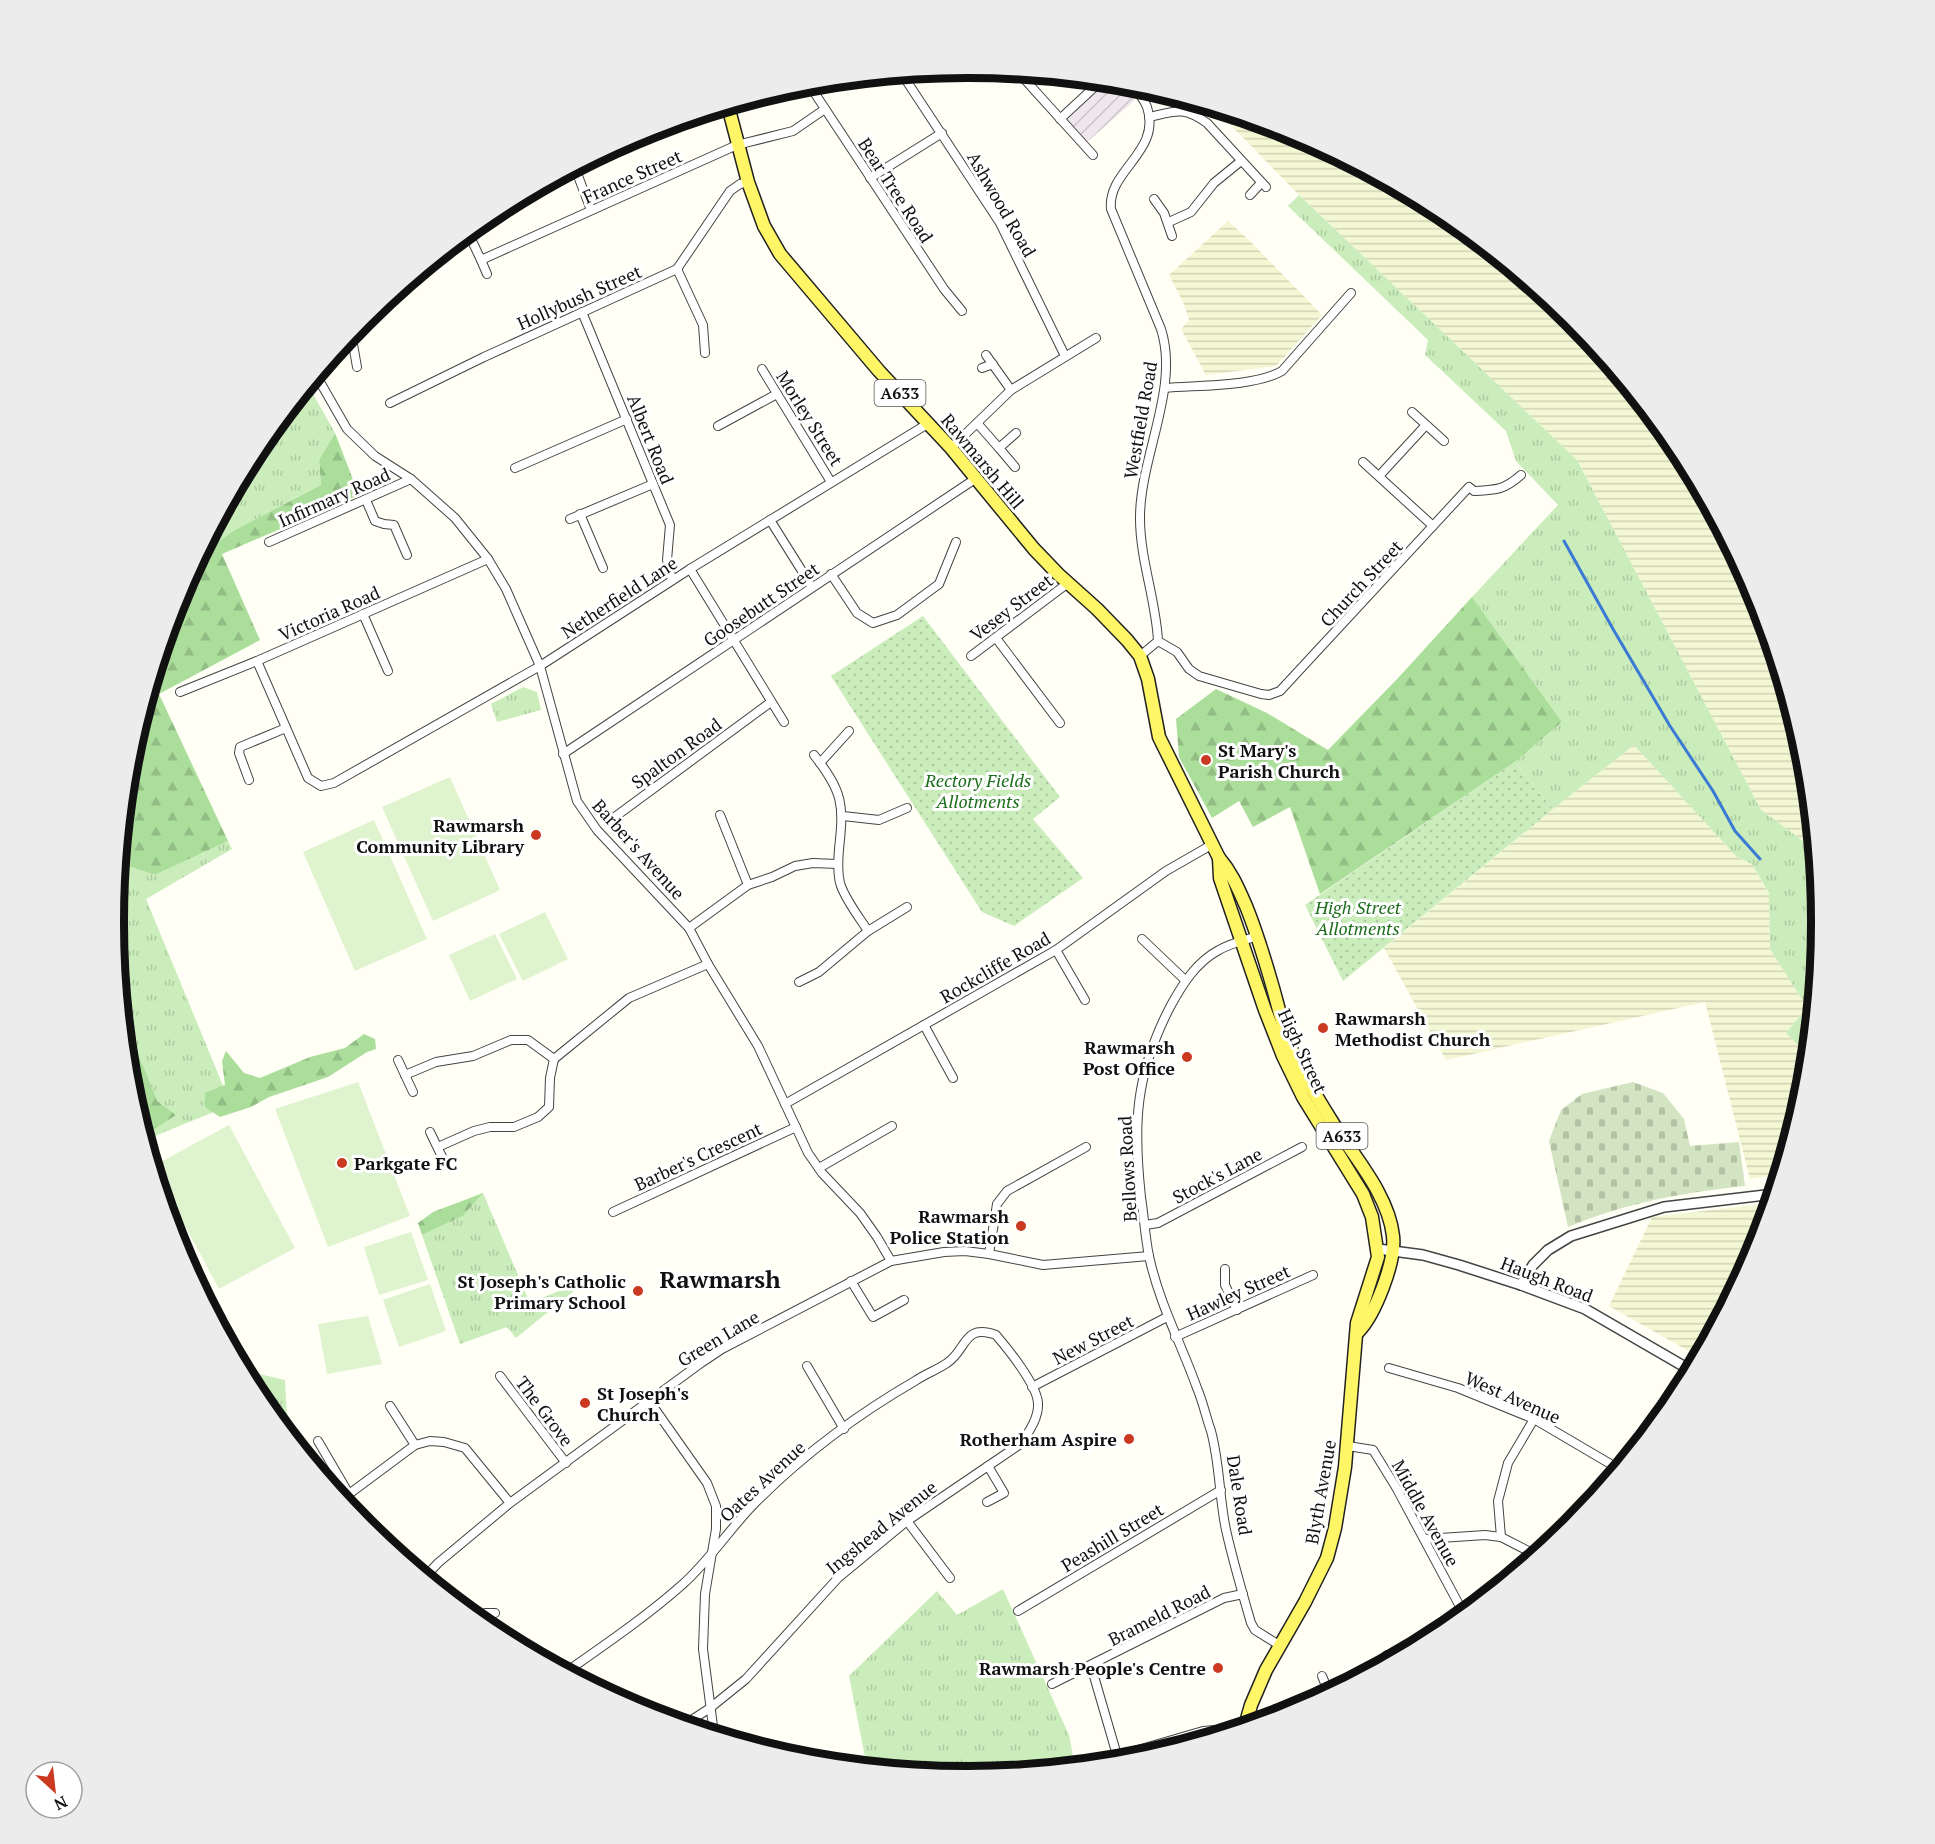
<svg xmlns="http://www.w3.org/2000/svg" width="1935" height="1844" viewBox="0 0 1935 1844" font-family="'PT Serif',serif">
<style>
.industrial{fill:url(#industrial-furrows)}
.farmland{fill:url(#farmland-rules)}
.grass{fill:url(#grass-tufts)}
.forest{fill:url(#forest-firs)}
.cemetery{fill:url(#cemetery-stones)}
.garden{fill:url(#garden-dots)}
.pitch{fill:#dff3ce}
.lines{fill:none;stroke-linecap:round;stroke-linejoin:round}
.stream{stroke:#3a79d4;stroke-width:3}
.minor-casing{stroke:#444;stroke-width:10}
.tertiary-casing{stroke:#444;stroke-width:12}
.primary-casing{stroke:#222;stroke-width:15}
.minor{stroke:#fff;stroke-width:8}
.tertiary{stroke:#fff;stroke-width:9}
.primary{stroke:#fef666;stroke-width:12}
.poi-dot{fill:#ca3920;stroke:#fff;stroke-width:2}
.labels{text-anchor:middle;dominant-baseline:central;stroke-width:6;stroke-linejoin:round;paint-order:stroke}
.shield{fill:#fff;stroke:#585858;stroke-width:1.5}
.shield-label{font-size:16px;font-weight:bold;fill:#111}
.street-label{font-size:18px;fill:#111;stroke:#fff}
.poi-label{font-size:18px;font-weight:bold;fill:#111;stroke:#fff;text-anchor:end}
.park-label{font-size:18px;font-style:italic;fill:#1d6e1c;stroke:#fff}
.district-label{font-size:24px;font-weight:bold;fill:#111;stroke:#fff}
.rim{fill:none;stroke:#111;stroke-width:8}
</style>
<defs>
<pattern id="industrial-furrows" width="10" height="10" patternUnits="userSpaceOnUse" patternTransform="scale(1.5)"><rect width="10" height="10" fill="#efe6ee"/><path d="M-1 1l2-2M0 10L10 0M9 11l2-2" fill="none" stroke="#ccc4cb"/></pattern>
<pattern id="farmland-rules" width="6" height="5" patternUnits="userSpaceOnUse" patternTransform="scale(1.5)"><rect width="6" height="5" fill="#f3f7d3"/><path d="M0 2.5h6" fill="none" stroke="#cfd3b4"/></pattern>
<pattern id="grass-tufts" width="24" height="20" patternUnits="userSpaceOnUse" patternTransform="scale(1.5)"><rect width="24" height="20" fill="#cbedbb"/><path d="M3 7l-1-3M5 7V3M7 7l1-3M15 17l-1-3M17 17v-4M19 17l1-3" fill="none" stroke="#adcaa0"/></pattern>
<pattern id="forest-firs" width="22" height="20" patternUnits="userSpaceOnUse" patternTransform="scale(1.5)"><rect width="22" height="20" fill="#abde9a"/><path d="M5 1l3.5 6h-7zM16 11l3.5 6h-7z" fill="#92bd84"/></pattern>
<pattern id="cemetery-stones" width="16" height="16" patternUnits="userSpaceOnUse" patternTransform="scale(1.5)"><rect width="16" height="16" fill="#d3e4c3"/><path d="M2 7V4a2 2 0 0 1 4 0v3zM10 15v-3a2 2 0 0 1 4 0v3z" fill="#b4c3a6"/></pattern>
<pattern id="garden-dots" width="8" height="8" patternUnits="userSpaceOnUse" patternTransform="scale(1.5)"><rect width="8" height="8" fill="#cbedbb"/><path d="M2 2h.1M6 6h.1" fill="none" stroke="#adcaa0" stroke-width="1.8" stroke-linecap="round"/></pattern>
</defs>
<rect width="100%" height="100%" fill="#fffff5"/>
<!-- industrial -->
<path class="industrial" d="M1107 81 1123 83 1135 100 1087 142 1065 119Z"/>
<!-- farmland -->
<g class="farmland">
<path d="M1218 109 1295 133 1443 212 1572 318 1678 448 1757 595 1806 756 1815 850 1761 810 1577 460 1299 195 1216 110Z"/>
<path d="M1228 221 1248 239 1322 315 1276 366 1206 375 1181 329 1189 320 1184 304 1169 275Z"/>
<path d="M1634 745 1737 857 1752 864 1769 894 1770 949 1807 1007 1786 1033 1809 1056 1806 1089 1780 1174 1750 1179 1705 1002 1446 1060 1384 948 1553 809Z"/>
<path d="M1771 1203 1757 1249 1699 1357 1609 1306 1652 1217Z"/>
</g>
<!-- grass -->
<g class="grass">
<path d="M1299 195 1577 460 1761 810 1815 850 1822 922 1809 1056 1786 1033 1807 1007 1770 949 1769 893 1752 864 1737 857 1634 745 1553 809 1515 762 1562 722 1472 597 1558 505 1516 461 1506 431 1425 355 1428 340 1288 206Z"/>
<path d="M308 385 335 433 319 460 321 485 233 531 199 556 257 447Z"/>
<path d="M523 687 537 692 541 710 497 722 491 704Z"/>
<path d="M228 841 232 849 146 899 231 1105 145 1140 129 1088 113 922 119 863 155 875Z"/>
<path d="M483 1193 530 1303 590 1278 516 1338 507 1327 460 1344 422 1235 463 1216Z"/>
<path d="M242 1370 285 1380 287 1416 313 1465 257 1396Z"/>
<path d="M1003 1589 1069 1735 1075 1766 968 1776 867 1767 849 1676 937 1591 957 1615Z"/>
</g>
<!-- forest -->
<g class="forest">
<path d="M335 433 359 495 222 554 260 640 159 694 228 841 155 875 119 863 129 755 178 595 199 556 233 531 321 485 319 460Z"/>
<path d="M1472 597 1562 722 1515 762 1320 894 1290 807 1253 827 1239 801 1212 818 1179 757 1176 719 1216 689 1267 713 1328 750 1399 677Z"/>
<path d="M364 1034 375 1039 376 1049 367 1052 328 1077 269 1097 251 1107 220 1117 205 1107V1093L225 1085 222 1061 226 1051 244 1073 260 1078 310 1057 345 1048Z"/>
<path d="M124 1038 132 1045 144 1068 157 1101 176 1115 145 1135 129 1088Z"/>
<path d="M483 1193 463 1216 422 1235 418 1223 433 1212Z"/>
</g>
<!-- cemetery -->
<path class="cemetery" d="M1633 1082 1663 1093 1684 1119 1690 1146 1739 1142 1745 1186C1681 1193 1629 1202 1568 1227L1549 1141 1561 1110 1582 1094Z"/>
<!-- garden -->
<g class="garden">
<path d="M923 616 1060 797 1033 819 1083 878 1014 926 982 912 831 676Z"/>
<path d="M1515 762 1553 809 1343 981 1305 905Z"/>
</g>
<!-- pitch -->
<g class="pitch">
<path d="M450 777 500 890 433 921 382 807Z"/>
<path d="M374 820 427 939 355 971 303 852Z"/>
<path d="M545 912 568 959 523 981 499 934Z"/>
<path d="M495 934 517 979 470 1001 449 955Z"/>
<path d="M358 1082 410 1216 328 1247 275 1109Z"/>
<path d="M229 1125 295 1248 219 1289 153 1166Z"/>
<path d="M171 1227 208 1294 204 1297 178 1249Z"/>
<path d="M411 1232 428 1280 379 1295 364 1247Z"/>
<path d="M430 1284 446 1331 399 1347 383 1300Z"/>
<path d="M368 1316 382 1364 327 1374 318 1324Z"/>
</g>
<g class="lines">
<!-- stream -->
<path class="stream" d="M1564 541 1613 629 1670 726 1713 791 1735 831 1760 859"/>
<defs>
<g id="minor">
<path d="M1018 72 1093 155"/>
<path d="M902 74 1000 223 1065 356"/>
<path d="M808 83 944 289 962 311"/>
<path d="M1131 84C1137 91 1144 99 1147 107 1162 152 1107 170 1111 209L1161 329C1180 388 1140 456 1140 518 1140 560 1156 600 1158 641L1140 656"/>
<path d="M1149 117C1176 111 1183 106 1207 123L1266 187"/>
<path d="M1060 119 1101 81"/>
<path d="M575 168 591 210"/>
<path d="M870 178 942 133"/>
<path d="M1250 195 1261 183"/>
<path d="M1154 199 1164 213 1172 236"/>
<path d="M1169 222 1191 212 1214 183 1241 161"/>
<path d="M473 243 481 260"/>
<path d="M677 269 703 325 705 353"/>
<path d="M487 274 481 260 737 145 793 131 825 109"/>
<path d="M582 312 670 525 667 560 672 580"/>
<path d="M351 333 357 367"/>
<path d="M986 355 1011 390"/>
<path d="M982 368 993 364"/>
<path d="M762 369 831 482"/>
<path d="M316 375 347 429 375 456 411 479 455 518 488 559 506 589 540 666 577 801 597 830 689 928 708 964 758 1046 808 1153 822 1173 860 1213 877 1237 891 1261"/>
<path d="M1165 388C1197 385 1254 387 1282 371L1351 293"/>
<path d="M390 403 484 357 677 269 730 191 740 184 748 182"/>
<path d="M1412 412 1444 441"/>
<path d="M977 423 999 448 1016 433"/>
<path d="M718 426 777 394"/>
<path d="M951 448 1011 390 1096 338"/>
<path d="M999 448 1015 467"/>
<path d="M1363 462 1433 526"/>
<path d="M515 468 627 419"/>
<path d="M1379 476 1426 425"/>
<path d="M366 500 375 521 384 524 394 525 407 555"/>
<path d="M580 514 603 568"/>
<path d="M570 519 653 484"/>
<path d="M770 520 812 587"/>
<path d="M269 542 411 479"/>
<path d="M690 569 784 722"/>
<path d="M831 574 857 613 873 623 897 615 939 584 956 542"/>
<path d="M363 614 388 671"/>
<path d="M996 638 1060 723"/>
<path d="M1158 641 1177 652 1189 669 1199 676 1261 694 1269 695 1280 691 1469 487 1474 491C1496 490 1504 490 1521 475"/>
<path d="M971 656 1068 583"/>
<path d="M257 661 308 778 321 786 334 783 540 666 690 569 929 423"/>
<path d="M180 692 257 661 488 559"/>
<path d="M563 754 975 479"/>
<path d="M814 755C843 792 844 804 839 849 838 861 837 875 841 886 847 902 859 917 868 931"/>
<path d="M820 763 849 731"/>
<path d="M249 780 239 753 240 747 286 728"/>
<path d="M601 812 608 822 771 702"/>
<path d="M720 815 748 885"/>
<path d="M843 816 879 820 907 808"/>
<path d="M689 928 748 885 772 877 795 866 813 863 837 864"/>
<path d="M1258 936C1245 940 1231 943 1219 950 1196 962 1182 985 1170 1007 1135 1075 1133 1124 1141 1197 1144 1216 1145 1237 1149 1256 1159 1303 1181 1343 1197 1388 1203 1402 1206 1417 1211 1431 1220 1464 1219 1497 1226 1530 1233 1561 1242 1592 1251 1623L1255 1630 1279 1645"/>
<path d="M1142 939 1185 980"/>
<path d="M1056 950 1085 1000"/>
<path d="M799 982 819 972 868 931 907 907"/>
<path d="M924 1025 953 1078"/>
<path d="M398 1060 413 1092"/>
<path d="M405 1075 436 1062 473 1056 511 1040H528L554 1059 629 998 708 964"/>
<path d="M785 1104 1056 950 1166 871 1213 844"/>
<path d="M430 1132 445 1163"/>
<path d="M438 1147 474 1131 490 1127H514L538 1117 549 1107 550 1078 554 1059"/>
<path d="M819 1168 892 1126"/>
<path d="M613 1212 796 1127"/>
<path d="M1145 1225 1158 1223 1302 1147"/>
<path d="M989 1254 997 1204 1007 1191 1086 1147"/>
<path d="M1225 1269V1285L1237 1310"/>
<path d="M851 1281 873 1317 904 1300"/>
<path d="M1175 1337 1313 1275"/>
<path d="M807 1366 844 1429"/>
<path d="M1389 1368 1458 1388 1534 1419 1619 1469"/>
<path d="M500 1376 566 1463"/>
<path d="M1032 1387 1167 1317"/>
<path d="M650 1402 707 1483 716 1506V1529L705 1594 703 1649 714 1734"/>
<path d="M390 1406 415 1445"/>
<path d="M318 1441 349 1494 415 1445 430 1441 444 1442 465 1448 510 1503"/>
<path d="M1348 1446 1373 1450 1397 1489 1464 1614"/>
<path d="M987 1502 1004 1493 988 1466"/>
<path d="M907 1521 950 1578"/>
<path d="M1501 1537 1498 1501 1508 1463 1534 1419"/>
<path d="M1425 1539 1485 1535 1501 1537 1536 1555"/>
<path d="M425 1577 438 1563 510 1503 701 1363 722 1349 891 1261 944 1252 965 1251 989 1254 1043 1265 1149 1256"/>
<path d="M1018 1611 1221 1490"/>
<path d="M476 1618 485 1613H495"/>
<path d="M1387 1655 1389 1661"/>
<path d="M1091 1666 1119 1762"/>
<path d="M566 1672C606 1644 647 1616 683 1584 710 1560 730 1528 756 1502 802 1456 858 1414 915 1381 925 1374 937 1370 947 1363 967 1350 963 1323 996 1335 1008 1349 1037 1385 1038 1403 1039 1418 1028 1434 1019 1445L907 1521 838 1578 746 1679 710 1708 684 1725"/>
<path d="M1322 1676 1329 1693"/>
<path d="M1052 1684 1224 1598 1243 1594"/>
<path d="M1117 1756 1203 1731 1215 1730"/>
<path d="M806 1758V1761"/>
</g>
<g id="tertiary">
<path d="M1378 1249 1423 1255 1459 1265 1521 1285 1585 1309 1692 1371"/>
<path d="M1521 1285 1533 1265 1548 1250 1571 1236 1664 1207 1774 1194"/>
</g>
<g id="primary">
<path d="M728 106 748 182 764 226 780 254 879 371 951 448 1034 549 1058 574 1097 609 1127 640 1140 656 1148 679 1159 737 1219 858C1232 873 1238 888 1246 906 1257 933 1265 960 1273 988 1279 1009 1284 1033 1293 1053 1305 1079 1321 1104 1336 1128 1357 1160 1389 1197 1393 1236 1396 1261 1375 1315 1358 1332"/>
<path d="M1219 858 1220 878 1265 1010 1283 1056 1303 1097 1363 1194 1372 1217 1378 1257 1357 1323 1345 1467 1335 1528 1327 1558 1305 1602 1266 1670 1251 1705 1245 1726"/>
</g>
</defs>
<!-- minor casing -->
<use href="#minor" class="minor-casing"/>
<!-- tertiary casing -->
<use href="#tertiary" class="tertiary-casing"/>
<!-- primary casing -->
<use href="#primary" class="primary-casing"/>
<!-- minor -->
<use href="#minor" class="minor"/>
<!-- tertiary -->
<use href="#tertiary" class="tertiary"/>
<!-- primary -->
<use href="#primary" class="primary"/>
</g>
<!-- markers -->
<g class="poi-dot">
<circle cx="1206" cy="760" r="6"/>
<circle cx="536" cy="835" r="6"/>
<circle cx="1323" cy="1028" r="6"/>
<circle cx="1187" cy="1057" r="6"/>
<circle cx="342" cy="1163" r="6"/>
<circle cx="1021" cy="1226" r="6"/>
<circle cx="638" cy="1291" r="6"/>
<circle cx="585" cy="1403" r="6"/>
<circle cx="1129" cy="1439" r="6"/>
<circle cx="1218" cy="1668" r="6"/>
</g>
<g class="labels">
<!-- shield labels -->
<g class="shield">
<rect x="874.5" y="380" width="51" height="26" rx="4.5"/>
<rect x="1316.5" y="1123" width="51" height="26" rx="4.5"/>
</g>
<g class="shield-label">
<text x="900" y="393">A633</text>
<text x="1342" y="1136">A633</text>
</g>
<!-- street labels -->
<g class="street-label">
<text transform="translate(632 176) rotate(-24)">France Street</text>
<text transform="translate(896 190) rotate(57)">Bear Tree Road</text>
<text transform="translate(1002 204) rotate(60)">Ashwood Road</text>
<text transform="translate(579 297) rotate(-24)">Hollybush Street</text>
<text transform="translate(810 418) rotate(58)">Morley Street</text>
<text transform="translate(1140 420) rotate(-80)">Westfield Road</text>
<text transform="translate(651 439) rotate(68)">Albert Road</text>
<text transform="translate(983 461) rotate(50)">Rawmarsh Hill</text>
<text transform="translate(334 497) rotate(-24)">Infirmary Road</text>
<text transform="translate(1361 583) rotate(-47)">Church Street</text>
<text transform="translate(619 597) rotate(-33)">Netherfield Lane</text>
<text transform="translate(761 604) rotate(-34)">Goosebutt Street</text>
<text transform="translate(1011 607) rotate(-37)">Vesey Street</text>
<text transform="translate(329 613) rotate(-24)">Victoria Road</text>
<text transform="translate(676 753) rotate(-36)">Spalton Road</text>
<text transform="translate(639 849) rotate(48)">Barber's Avenue</text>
<text transform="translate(995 967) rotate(-30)">Rockcliffe Road</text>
<text transform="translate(1303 1051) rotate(65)">High Street</text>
<text transform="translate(698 1156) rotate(-25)">Barber's Crescent</text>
<text transform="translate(1127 1169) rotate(-93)">Bellows Road</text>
<text transform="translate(1217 1175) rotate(-28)">Stock's Lane</text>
<text transform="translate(1547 1279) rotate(21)">Haugh Road</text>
<text transform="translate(1238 1292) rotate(-24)">Hawley Street</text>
<text transform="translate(718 1338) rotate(-31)">Green Lane</text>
<text transform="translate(1093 1339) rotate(-27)">New Street</text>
<text transform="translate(1513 1397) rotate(24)">West Avenue</text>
<text transform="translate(545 1411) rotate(53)">The Grove</text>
<text transform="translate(762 1481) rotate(-43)">Oates Avenue</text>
<text transform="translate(1320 1492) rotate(-80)">Blyth Avenue</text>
<text transform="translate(1240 1495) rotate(81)">Dale Road</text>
<text transform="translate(1426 1513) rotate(61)">Middle Avenue</text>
<text transform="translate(881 1527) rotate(-39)">Ingshead Avenue</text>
<text transform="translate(1112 1537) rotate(-31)">Peashill Street</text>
<text transform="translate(1159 1615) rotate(-27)">Brameld Road</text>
</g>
<!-- poi labels -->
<g class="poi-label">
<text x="1218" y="750" text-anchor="start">St Mary's<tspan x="1218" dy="21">Parish Church</tspan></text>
<text x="524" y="825">Rawmarsh<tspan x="524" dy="21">Community Library</tspan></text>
<text x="1335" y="1018" text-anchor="start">Rawmarsh<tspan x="1335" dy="21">Methodist Church</tspan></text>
<text x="1175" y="1047">Rawmarsh<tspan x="1175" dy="21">Post Office</tspan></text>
<text x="354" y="1163" text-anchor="start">Parkgate FC</text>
<text x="1009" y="1216">Rawmarsh<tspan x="1009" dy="21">Police Station</tspan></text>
<text x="626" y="1281">St Joseph's Catholic<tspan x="626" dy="21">Primary School</tspan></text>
<text x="597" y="1393" text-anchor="start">St Joseph's<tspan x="597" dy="21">Church</tspan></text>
<text x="1117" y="1439">Rotherham Aspire</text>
<text x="1206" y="1668">Rawmarsh People's Centre</text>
</g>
<!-- park labels -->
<g class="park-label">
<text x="978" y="780">Rectory Fields<tspan x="978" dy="21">Allotments</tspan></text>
<text x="1358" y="907">High Street<tspan x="1358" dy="21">Allotments</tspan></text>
</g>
<!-- district labels -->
<g class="district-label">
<text x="720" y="1279">Rawmarsh</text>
</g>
</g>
<!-- crop -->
<path d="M0 0H1935V1844H0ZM967 78H968A843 843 0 0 1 1811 921V923A843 843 0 0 1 968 1766H967A843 843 0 0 1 124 923V921A843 843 0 0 1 967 78Z" fill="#ececec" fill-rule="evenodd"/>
<path class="rim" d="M967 78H968A843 843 0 0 1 1811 921V923A843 843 0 0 1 968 1766H967A843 843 0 0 1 124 923V921A843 843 0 0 1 967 78Z"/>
<!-- north arrow -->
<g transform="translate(54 1790) rotate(153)"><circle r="28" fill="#ffffff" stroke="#a0a0a0" stroke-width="1.5"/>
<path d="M0-4.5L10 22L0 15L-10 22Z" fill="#ca3920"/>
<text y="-9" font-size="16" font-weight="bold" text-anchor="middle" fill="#111111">N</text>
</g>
</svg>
